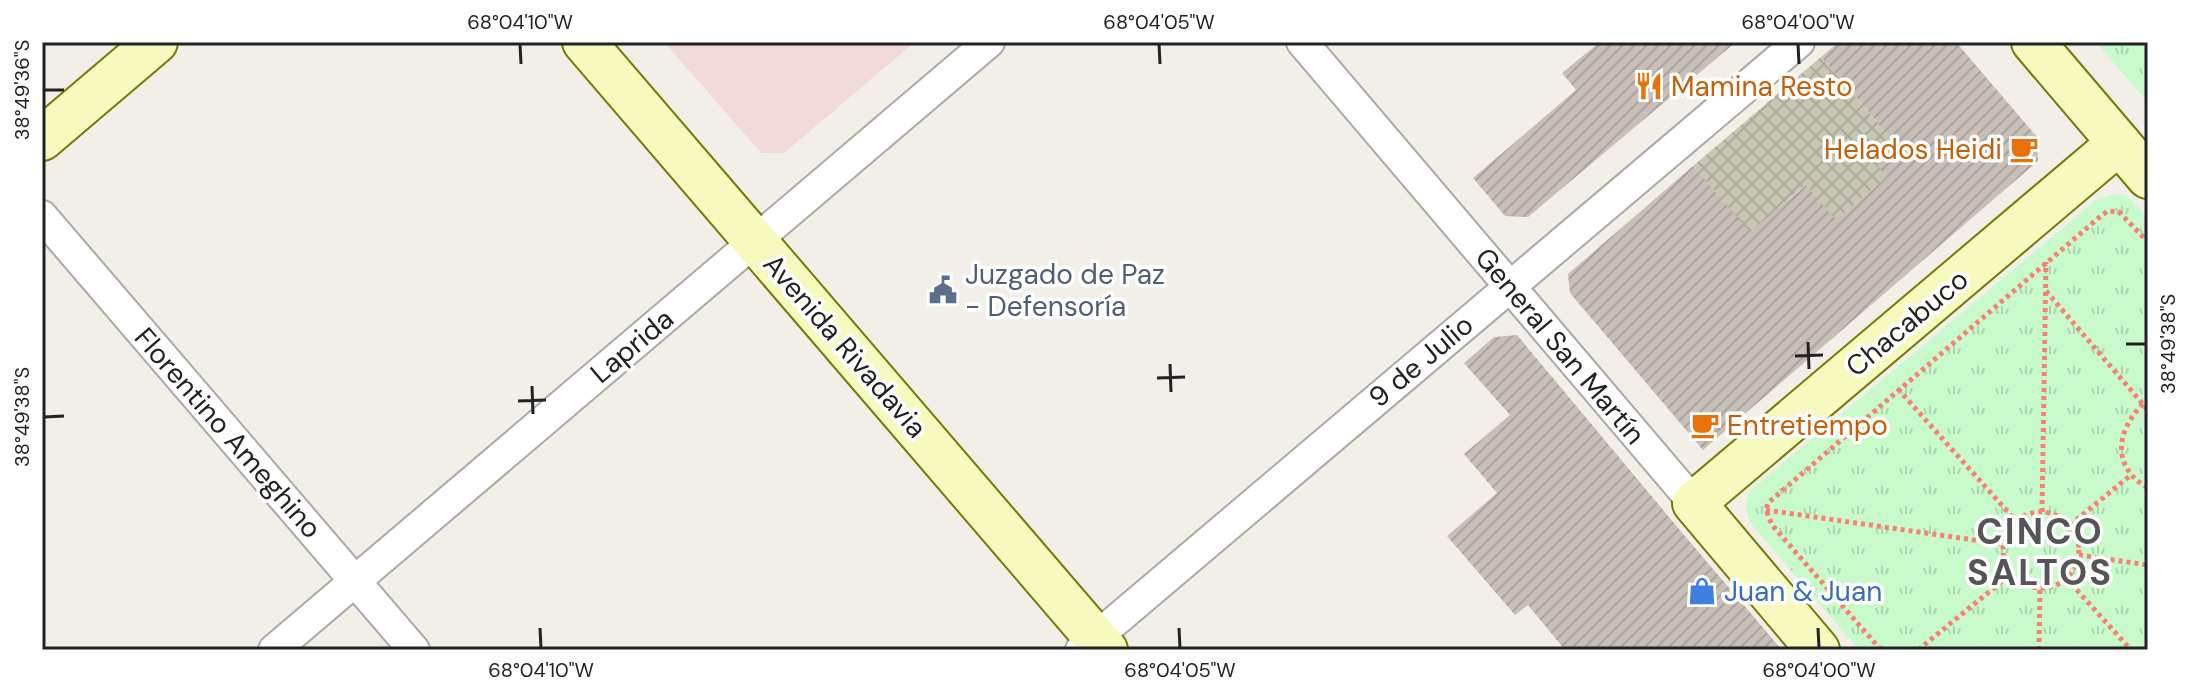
<svg xmlns="http://www.w3.org/2000/svg" width="2190" height="692" viewBox="0 0 2190 692" font-family="'DM Sans',sans-serif">
<style>
.commercial{fill:#f2dad9}
.construction{fill:url(#construction-cross-hatch)}
.park{fill:url(#park-tufts)}
.building{fill:url(#building-hatch)}
.lines{fill:none;stroke-linecap:round;stroke-linejoin:round}
.street-casing{stroke:#a9a9a9;stroke-width:34}
.secondary-casing{stroke:#707d05;stroke-width:46}
.path{stroke:#fa8072;stroke-width:5;stroke-dasharray:4 4;stroke-linecap:butt}
.street{stroke:#fff;stroke-width:30}
.secondary{stroke:#f7fabf;stroke-width:42}
.ticks{fill:none;stroke:#222;stroke-width:3}
.labels{text-anchor:middle;dominant-baseline:central;stroke-width:7;stroke-linejoin:round;paint-order:stroke}
.food-label{font-size:28px;fill:#c56008;stroke:#fff;text-anchor:start}
.service-label{font-size:28px;fill:#4e5e75;stroke:#fff;text-anchor:start}
.street-label{font-size:28px;fill:#222;stroke:#fff}
.shop-label{font-size:28px;fill:#366cbe;stroke:#fff;text-anchor:start}
.district-label{font-size:36px;font-weight:bold;letter-spacing:2px;fill:#555;stroke:#fff}
.neatline{fill:none;stroke:#222;stroke-width:3}
.ticks-label{font-size:20px;text-anchor:middle;fill:#222}
</style>
<defs>
<pattern id="construction-cross-hatch" width="8" height="8" patternUnits="userSpaceOnUse" patternTransform="scale(2)"><rect width="8" height="8" fill="#c7c7b4"/><path d="M0 0l8 8M0 8l8-8" fill="none" stroke="#abab9a"/></pattern>
<pattern id="park-tufts" width="24" height="20" patternUnits="userSpaceOnUse" patternTransform="scale(2)"><rect width="24" height="20" fill="#c8facc"/><path d="M3 7l-1-3M5 7V3M7 7l1-3M15 17l-1-3M17 17v-4M19 17l1-3" fill="none" stroke="#acd6af"/></pattern>
<pattern id="building-hatch" width="6" height="6" patternUnits="userSpaceOnUse" patternTransform="scale(2)"><rect width="6" height="6" fill="#c7bfb8"/><path d="M-1 1l2-2M0 6l6-6M5 7l2-2" fill="none" stroke="#aba49e"/></pattern>
</defs>
<rect width="100%" height="100%" fill="#f2efe9"/>
<!-- commercial -->
<path class="commercial" d="M664 42H915L784 153H761Z"/>
<!-- construction -->
<path class="construction" d="M1821 57 1877 122 1915 90V132L1877 164 1887 177 1836 220 1805 185 1750 233 1693 166Z"/>
<!-- park -->
<g class="park">
<path d="M2096 42H2148V103Z"/>
<path d="M2115 194 2126 195 2148 217V650H1859L1751 524C1745 511 1744 501 1752 489L2096 200Z"/>
</g>
<!-- building -->
<g class="building">
<path d="M1600 42H1736L1528 217 1505 216 1473 178 1576 90 1562 73Z"/>
<path d="M1839 42H1956L2037 137 2038 161 1703 450 1570 293 1568 274 1693 166 1750 232 1806 185 1836 220 1887 177 1876 164 1898 146 1821 57Z"/>
<path d="M1517 335 1684 535 1782 650H1565L1528 605 1515 615 1447 536 1497 493 1464 454 1510 415 1464 363 1494 337Z"/>
</g>
<g class="lines">
<defs>
<g id="street">
<path d="M1302 42 1694 503"/>
<path d="M42 216 414 650"/>
<path d="M274 650 989 42"/>
<path d="M1081 650 1799 42"/>
</g>
<g id="secondary">
<path d="M584 42 1106 650"/>
<path d="M2033 42 2148 177"/>
<path d="M42 139 156 42"/>
<path d="M1818 650 1694 503 2119 143"/>
</g>
</defs>
<!-- street casing -->
<use href="#street" class="street-casing"/>
<!-- secondary casing -->
<use href="#secondary" class="secondary-casing"/>
<!-- path -->
<g class="path">
<path d="M2046 291 2148 410"/>
<path d="M1898 389 2016 521"/>
<path d="M2143 404C2116 431 2111 467 2148 488"/>
<path d="M1766 510 2002 544"/>
<circle cx="2041" cy="550" r="38"/>
<path d="M2042 512 2046 262"/>
<path d="M2070 525 2131 475"/>
<path d="M2079 555 2148 565"/>
<path d="M2066 578 2131 650"/>
<path d="M1881 650 1772 525 1766 510 1768 503 2102 215 2108 211 2119 212 2148 242"/>
<path d="M1918 650 2011 574"/>
<path d="M2039 650 2040 588"/>
</g>
<!-- street -->
<use href="#street" class="street"/>
<!-- secondary -->
<use href="#secondary" class="secondary"/>
</g>
<!-- ticks -->
<path class="ticks" d="M520 44 521 64M1159 44 1160 64M1798 44 1799 64M44 90H64M1808 342 1809 369M2126 344H2146M1795 356 1823 355M1170 364 1171 392M1157 378 1185 377M532 386 533 414M518 401 546 400M44 417 64 416M540 628 541 648M1179 628 1180 648M1818 628 1819 648"/>
<!-- icons -->
<defs>
<symbol id="restaurant-bare" viewBox="-9 -9 18 18"><path d="M-5-6h1v4h1v-4h1v4h1v-4h1v5L-1.5 .5V6h-2V.5L-5-1ZM5-6V6H3V1.5H1.5Q1.5-4 5-6Z" fill="#e8710a" stroke="#fff" stroke-width="2.5" paint-order="stroke"/></symbol>
<symbol id="cafe-bare" viewBox="-9 -9 18 18"><path d="M-5.5-4.5H6V0H3Q3 3.5 0 3.5H-2.5Q-5.5 3.5-5.5 0ZM3-3.2v2h1.7v-2ZM-6 4.5H4V6H-6Z" fill="#e8710a" stroke="#fff" stroke-width="2.5" paint-order="stroke"/></symbol>
<symbol id="civic-bare" viewBox="-9 -9 18 18"><path d="M-.6-6.5H3V-4.5H.6V-3L4-1V1h2V6H-6V1h2V-1L-.6-3ZM-1.2 2.5V6h2.4V2.5Z" fill="#5c6f8a" stroke="#fff" stroke-width="2.5" paint-order="stroke"/></symbol>
<symbol id="shop-bare" viewBox="-9 -9 18 18"><path d="M-5-2.5h2.3a2.7 3.5 0 0 1 5.4 0H5L5.5 6h-11ZM-1.5-2.5h3a1.5 2.3 0 0 0-3 0Z" fill="#3f7fe0" stroke="#fff" stroke-width="2.5" paint-order="stroke"/></symbol>
</defs>
<g fill-rule="evenodd">
<use href="#restaurant-bare" x="1629" y="66" width="40" height="40"/>
<use href="#cafe-bare" x="2004" y="129" width="40" height="40"/>
<use href="#civic-bare" x="923" y="270" width="40" height="40"/>
<use href="#cafe-bare" x="1685" y="405" width="40" height="40"/>
<use href="#shop-bare" x="1682" y="571" width="40" height="40"/>
</g>
<g class="labels">
<!-- food labels -->
<g class="food-label">
<text x="1671" y="86">Mamina Resto</text>
<text x="2002" y="149" text-anchor="end">Helados Heidi</text>
<text x="1727" y="425">Entretiempo</text>
</g>
<!-- service labels -->
<g class="service-label">
<text x="965" y="274">Juzgado de Paz<tspan x="965" dy="32">- Defensoría</tspan></text>
</g>
<!-- street labels -->
<g class="street-label">
<text transform="translate(1907 323) rotate(-40)">Chacabuco</text>
<text transform="translate(632 346) rotate(-40)">Laprida</text>
<text transform="translate(845 346) rotate(49)">Avenida Rivadavia</text>
<text transform="translate(1560 346) rotate(50)">General San Martín</text>
<text transform="translate(1421 361) rotate(-40)">9 de Julio</text>
<text transform="translate(228 433) rotate(49)">Florentino Ameghino</text>
</g>
<!-- shop labels -->
<g class="shop-label">
<text x="1724" y="591">Juan &amp; Juan</text>
</g>
<!-- district labels -->
<g class="district-label">
<text x="2040" y="531">CINCO<tspan x="2040" dy="41">SALTOS</tspan></text>
</g>
</g>
<!-- border -->
<rect width="2190" height="692" fill="none" stroke="#ffffff" stroke-width="88"/>
<rect x="44" y="44" width="2102" height="604" class="neatline"/>
<g class="ticks-label">
<text x="520" y="29">68°04'10"W</text>
<text x="1159" y="29">68°04'05"W</text>
<text x="1798" y="29">68°04'00"W</text>
<text transform="translate(22 90) rotate(-90)" y="7">38°49'36"S</text>
<text transform="translate(2168 344) rotate(-90)" y="7">38°49'38"S</text>
<text transform="translate(22 417) rotate(-90)" y="7">38°49'38"S</text>
<text x="541" y="677">68°04'10"W</text>
<text x="1180" y="677">68°04'05"W</text>
<text x="1819" y="677">68°04'00"W</text>
</g>
</svg>
